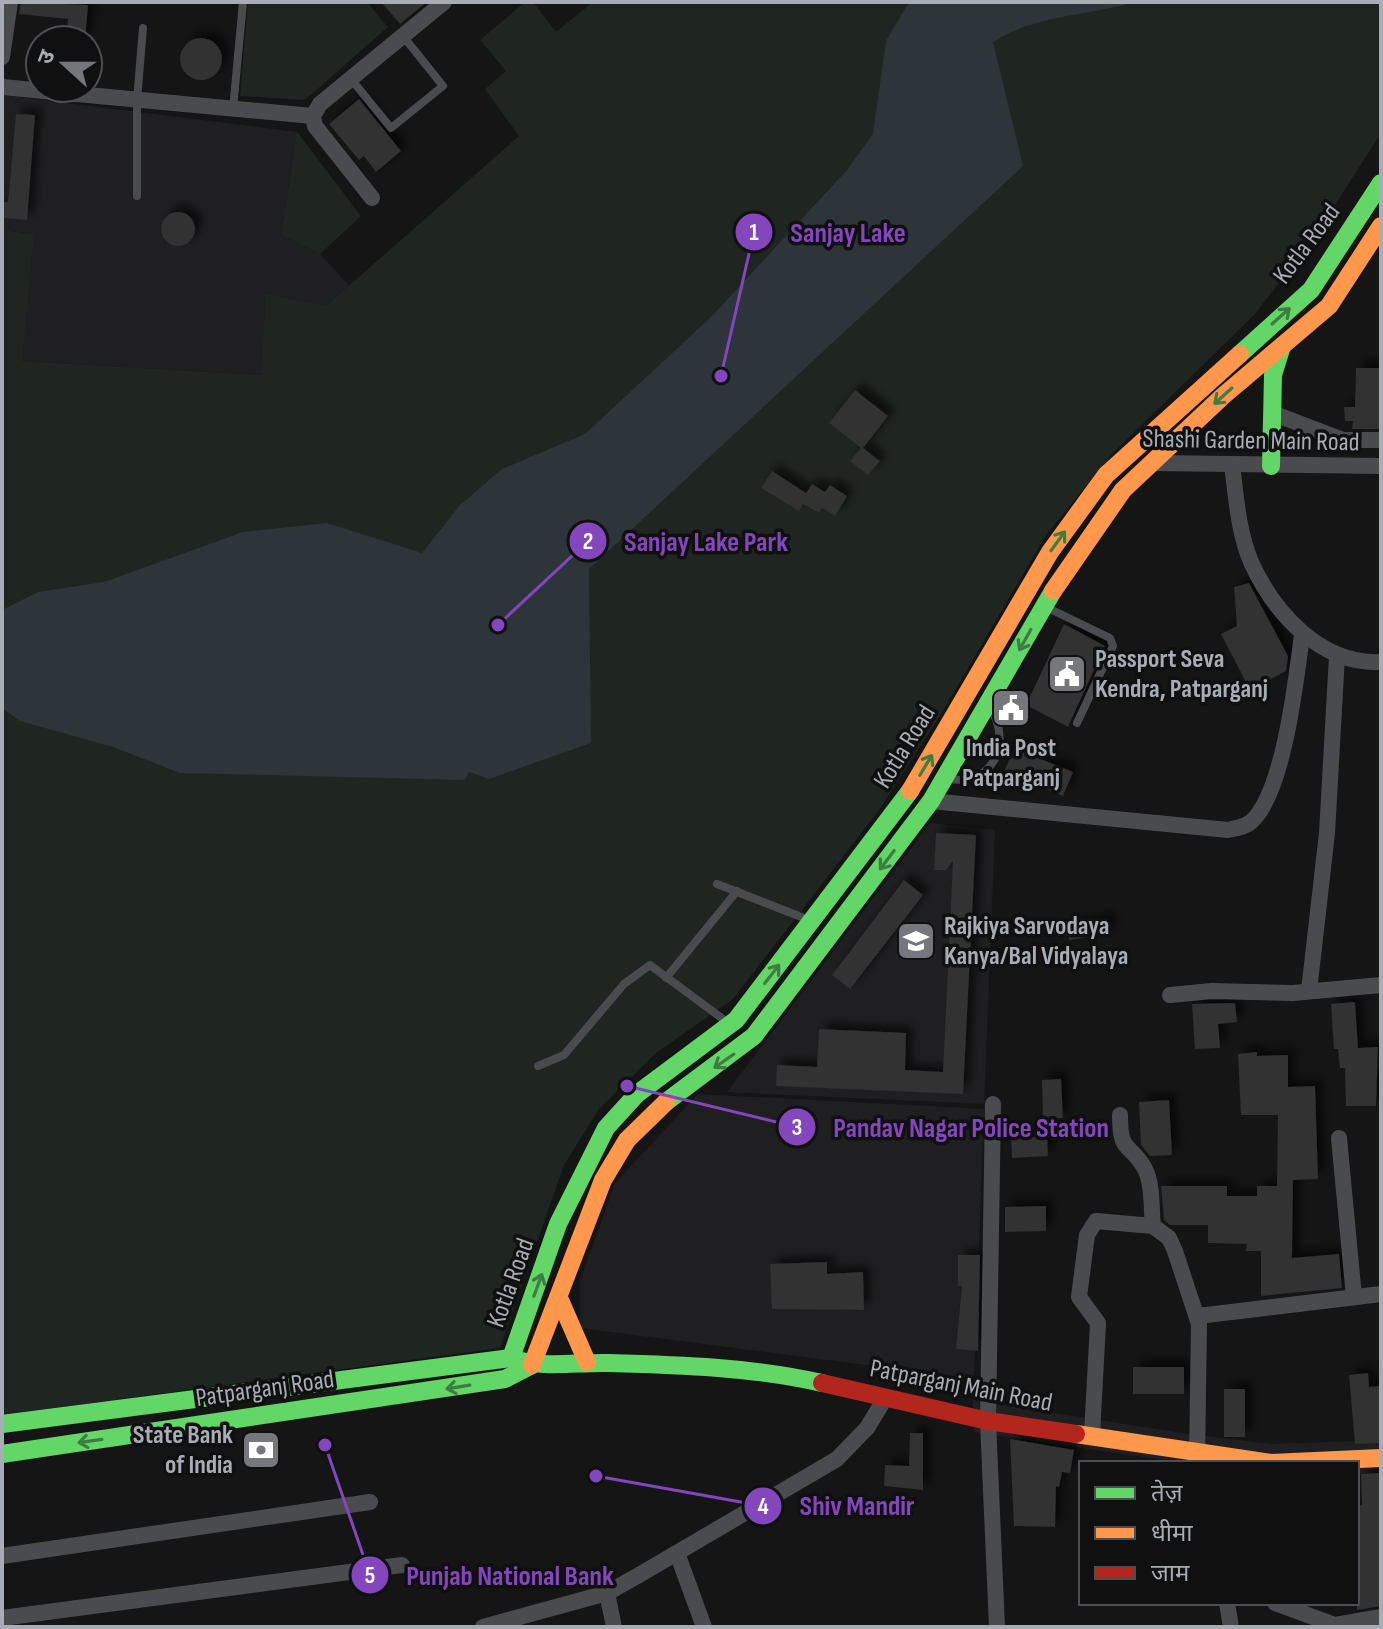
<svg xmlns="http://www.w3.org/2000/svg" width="1383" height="1629" viewBox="0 0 1383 1629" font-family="'Sofia Sans Condensed','Noto Sans Devanagari',sans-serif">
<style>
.built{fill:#1f1f21}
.green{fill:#1f2520}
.water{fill:#2d343a}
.building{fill:#303031;filter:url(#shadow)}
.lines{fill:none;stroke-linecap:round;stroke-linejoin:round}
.lane{stroke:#4a4b4e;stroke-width:8}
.street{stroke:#4a4b4e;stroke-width:16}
.fast{stroke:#63d668;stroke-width:18}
.slow{stroke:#ff974d;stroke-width:18}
.jam{stroke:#b3261e;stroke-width:18}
.oneway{stroke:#3e7d41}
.labels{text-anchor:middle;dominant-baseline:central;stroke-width:7;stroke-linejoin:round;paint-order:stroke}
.street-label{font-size:26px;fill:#a8acb5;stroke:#101011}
.poi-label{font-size:26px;font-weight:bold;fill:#a8acb5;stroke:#101011;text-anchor:start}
.leader{fill:none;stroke:#8446bd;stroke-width:3}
.callout-dot{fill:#8446bd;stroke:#101011;stroke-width:3}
.mark-label{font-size:24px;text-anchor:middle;font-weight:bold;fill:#fff}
.callout-label{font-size:28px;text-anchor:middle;font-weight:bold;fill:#8446bd;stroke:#101011;stroke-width:7;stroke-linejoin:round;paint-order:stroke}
</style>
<defs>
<filter id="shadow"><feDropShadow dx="7" dy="-7" stdDeviation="4" flood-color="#0009"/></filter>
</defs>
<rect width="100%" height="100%" fill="#151516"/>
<!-- built -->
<g class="built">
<path d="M2 95 297 132 281 235 320 254 349 286 262 375 21 361 34 234 2 230Z"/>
<path d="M930 823 995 830 984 1104 727 1092Z"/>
<path d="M698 1094 984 1109 974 1379 580 1328V1281L615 1183Z"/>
<path d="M973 1400 1188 1434 1272 1444 1381 1440V1473L1357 1474V1463H1183L974 1432Z"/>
</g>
<!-- green -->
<g class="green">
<path d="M248 2H367L388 27 305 100 240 96Z"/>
<path d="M525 2H533L556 32 593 2H1381V133L1312 241 1254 315 1112 454 1046 535 941 714 879 810 733 999 656 1053 599 1109 564 1165 500 1348 2 1415V230L34 234 22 361 261 375 266 294 326 306 519 136 485 89 506 71 480 40Z"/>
<path d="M297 132 361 216 320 254 281 235Z"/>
</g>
<!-- water -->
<path class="water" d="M909 2H1135C1087 16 1034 15 993 42L1023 166 589 569 591 743 489 779 469 772 465 780 180 773 113 747 20 721 2 708V610L38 592 104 582 243 532 327 523 422 553 460 505 502 469 585 434 711 317 847 170 873 134 886 41Z"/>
<!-- building -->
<g class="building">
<path d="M21 2 88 5 85 40H66L68 19 19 14Z"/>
<path d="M381 2H427L400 24Z"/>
<circle cx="201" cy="59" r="21"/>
<path d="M359 99 401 151 376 172 364 156 359 160 329 124Z"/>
<path d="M16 114 35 115 27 220 2 218V202H8Z"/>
<circle cx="178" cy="229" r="17"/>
<path d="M1356 368H1381V429H1352L1353 421H1345L1344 407H1355Z"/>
<path d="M855 390 888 416 863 448 880 461 868 475 850 461 861 448 829 423Z"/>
<path d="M772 471 806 493 812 484 825 492 830 485 847 496 835 516 822 508 819 513 803 504 799 511 761 488Z"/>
<path d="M1249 583 1288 656 1286 671 1250 690 1221 634 1237 626 1234 587Z"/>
<path d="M1064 624 1105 646 1068 727 1026 705Z"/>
<path d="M1014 748 1073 772 1063 796 1004 772Z"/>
<path d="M936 833 976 835 963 1094 776 1086 777 1065 817 1067 819 1029 906 1033 905 1070 943 1072 953 861 946 870H934Z"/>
<path d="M904 880 923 895 850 989 832 975Z"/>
<path d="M1109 919 1110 934 1069 940 1068 926Z"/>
<path d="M1355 1002 1358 1048 1378 1047 1376 1106H1346L1345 1068H1340L1338 1049H1334L1331 1004Z"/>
<path d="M1235 1003 1237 1022 1218 1024 1220 1048 1195 1049 1192 1004Z"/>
<path d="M1257 1052V1056L1288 1055V1087L1315 1086 1318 1179 1293 1180 1292 1258 1339 1254 1342 1288 1261 1296V1251H1246L1247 1244 1208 1243V1225H1170L1164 1220 1161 1186H1227V1196H1257V1186H1277L1278 1115H1241L1238 1054Z"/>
<path d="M1061 1079 1063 1118 1043 1119 1042 1080Z"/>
<path d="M1169 1100 1172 1155 1150 1156 1141 1145 1139 1102Z"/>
<path d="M1047 1136 1048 1156 1012 1158 1011 1138Z"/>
<path d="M1046 1206V1231L1005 1232V1207Z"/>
<path d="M958 1255H980L978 1351 956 1349 962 1286H958Z"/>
<path d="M827 1262V1274L863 1272 864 1310 772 1309 770 1264Z"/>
<rect x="1133" y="1367" width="51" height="27"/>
<path d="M1368 1373 1369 1387 1381 1386V1443L1355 1444 1349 1375Z"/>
<rect x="1224" y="1389" width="21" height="48"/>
<path d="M910 1433H923V1490L884 1486 885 1465 909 1466Z"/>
<path d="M1010 1439 1074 1450 1070 1473 1062 1472 1059 1487 1056 1486 1055 1527 1014 1526Z"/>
<path d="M1381 1473V1606L1357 1610V1506L1362 1505 1361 1474Z"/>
</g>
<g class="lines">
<!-- lane -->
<g class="lane">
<path d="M351 79 391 128 443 86 403 36"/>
<path d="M233 109 243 2"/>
<path d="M137 196V100L143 28"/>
<path d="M1048 608 1110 638 1113 646 1077 723"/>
<path d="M949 779C993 786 1013 743 990 708"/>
<path d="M717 884 809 920"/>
<path d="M666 978 737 891"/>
<path d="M538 1066 564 1055 624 984 650 965 727 1022"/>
</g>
<!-- street -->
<g class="street">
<path d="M2 57 10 2"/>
<path d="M2 87 313 116"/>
<path d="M372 198 315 126 313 116 320 104 444 2"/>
<path d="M1272 413 1343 440H1381"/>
<path d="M1151 463 1381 466"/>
<path d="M1232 464C1236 496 1238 531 1251 562 1274 613 1321 665 1381 662"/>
<path d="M931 801 1228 830C1236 828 1246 827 1252 821 1284 791 1296 680 1302 635"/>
<path d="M1309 991 1327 833 1337 656"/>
<path d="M1170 995 1212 991 1293 993 1381 985"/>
<path d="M993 1104 988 1421 997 1627"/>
<path d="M1120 1115C1120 1156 1130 1141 1145 1169 1153 1185 1151 1209 1153 1226"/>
<path d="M1339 1138 1354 1297"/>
<path d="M1198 1316 1381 1294"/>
<path d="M1092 1435 1098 1323 1079 1297 1087 1235 1096 1221 1153 1226 1169 1238 1175 1251 1199 1324 1197 1460"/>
<path d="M677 1553 704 1627"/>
<path d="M2 1556 370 1502"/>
<path d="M607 1593 614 1627"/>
<path d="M1227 1603 1231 1627"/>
<path d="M1275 1603 1332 1624"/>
<path d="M2 1618 402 1565"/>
<path d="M483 1627 607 1593 639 1575 837 1459 867 1428 884 1400"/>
<path d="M1324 1627 1381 1617"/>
</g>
<!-- fast -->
<g class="fast">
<path d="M1240 354 1311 290 1381 183"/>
<path d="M1271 466 1273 375 1282 346"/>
<path d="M666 1102 754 1036 931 801 1053 591"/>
<path d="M511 1358 558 1224 606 1128 637 1094 736 1020 910 791"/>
<path d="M2 1424 511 1358C543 1369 575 1362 608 1363 680 1365 751 1367 822 1383"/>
<path d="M2 1454 505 1379 532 1365"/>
</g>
<!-- slow -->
<g class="slow">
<path d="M1053 591 1123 490 1223 396 1329 306 1381 226"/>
<path d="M910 791 1050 552 1106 475 1240 354"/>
<path d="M560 1300 587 1362"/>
<path d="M532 1365 603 1180 627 1140 666 1102"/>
<path d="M1076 1434 1271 1463 1381 1458"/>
</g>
<!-- jam -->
<path class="jam" d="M822 1383 988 1421 1076 1434"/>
</g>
<!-- one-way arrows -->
<defs><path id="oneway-shaft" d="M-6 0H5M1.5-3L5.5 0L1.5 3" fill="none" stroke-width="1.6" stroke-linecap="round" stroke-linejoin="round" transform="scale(2)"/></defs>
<g class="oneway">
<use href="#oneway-shaft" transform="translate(1281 316) rotate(-42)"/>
<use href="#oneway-shaft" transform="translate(1223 396) rotate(138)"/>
<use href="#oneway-shaft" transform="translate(1058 541) rotate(-54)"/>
<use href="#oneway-shaft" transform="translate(1025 640) rotate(119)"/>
<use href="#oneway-shaft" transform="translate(926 765) rotate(-59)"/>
<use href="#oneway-shaft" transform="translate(887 860) rotate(127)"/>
<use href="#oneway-shaft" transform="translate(772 974) rotate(-52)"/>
<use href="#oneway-shaft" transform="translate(724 1061) rotate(145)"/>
<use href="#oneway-shaft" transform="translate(538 1285) rotate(-70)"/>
<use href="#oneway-shaft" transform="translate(458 1387) rotate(171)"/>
<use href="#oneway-shaft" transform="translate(90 1441) rotate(172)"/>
</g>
<!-- icons -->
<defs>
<symbol id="civic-square" viewBox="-11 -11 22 22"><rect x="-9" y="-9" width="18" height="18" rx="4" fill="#75777d" stroke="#101011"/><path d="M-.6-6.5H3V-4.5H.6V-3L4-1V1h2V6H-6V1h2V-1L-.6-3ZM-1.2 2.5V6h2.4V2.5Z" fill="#fff"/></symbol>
<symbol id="school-square" viewBox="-11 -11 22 22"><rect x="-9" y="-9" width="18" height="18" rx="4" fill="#75777d" stroke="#101011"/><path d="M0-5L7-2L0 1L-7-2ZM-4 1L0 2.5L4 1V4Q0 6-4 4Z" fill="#fff"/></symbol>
<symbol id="bank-square" viewBox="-11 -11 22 22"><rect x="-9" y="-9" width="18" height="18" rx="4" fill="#75777d" stroke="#101011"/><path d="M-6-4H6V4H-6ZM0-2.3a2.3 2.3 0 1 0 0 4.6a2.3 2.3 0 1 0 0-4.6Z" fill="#fff"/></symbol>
</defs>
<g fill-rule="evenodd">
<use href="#civic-square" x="1045" y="652" width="44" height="44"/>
<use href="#civic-square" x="989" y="686" width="44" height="44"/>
<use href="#school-square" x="894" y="919" width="44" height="44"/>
<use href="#bank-square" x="239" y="1428" width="44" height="44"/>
</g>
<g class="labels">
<!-- street labels -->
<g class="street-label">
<text transform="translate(1307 244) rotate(-53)">Kotla Road</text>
<text transform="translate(1251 441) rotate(1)">Shashi Garden Main Road</text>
<text transform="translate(905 747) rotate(-58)">Kotla Road</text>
<text transform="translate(511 1283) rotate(-70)">Kotla Road</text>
<text transform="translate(961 1386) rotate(11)">Patparganj Main Road</text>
<text transform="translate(265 1389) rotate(-8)">Patparganj Road</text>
</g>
<!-- poi labels -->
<g class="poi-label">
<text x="1095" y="659">Passport Seva<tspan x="1095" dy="30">Kendra, Patparganj</tspan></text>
<text x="1011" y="748" text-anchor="middle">India Post<tspan x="1011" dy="30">Patparganj</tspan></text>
<text x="944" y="926">Rajkiya Sarvodaya<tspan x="944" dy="30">Kanya/Bal Vidyalaya</tspan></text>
<text x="233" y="1435" text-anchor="end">State Bank<tspan x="233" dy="30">of India</tspan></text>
</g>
</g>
<!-- callouts -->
<path class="leader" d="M721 376L754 232M498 625L588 541M627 1086L797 1127M596 1476L763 1506M325 1445L370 1575"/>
<g class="callout-dot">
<circle cx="721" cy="376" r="8"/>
<circle cx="498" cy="625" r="8"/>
<circle cx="627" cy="1086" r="8"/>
<circle cx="596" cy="1476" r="8"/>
<circle cx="325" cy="1445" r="8"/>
<circle cx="754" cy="232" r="20"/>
<circle cx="588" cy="541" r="20"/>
<circle cx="797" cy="1127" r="20"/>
<circle cx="763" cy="1506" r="20"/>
<circle cx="370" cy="1575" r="20"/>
</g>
<g class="mark-label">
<text x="754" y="240">1</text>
<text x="588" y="549">2</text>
<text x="797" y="1135">3</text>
<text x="763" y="1514">4</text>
<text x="370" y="1583">5</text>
</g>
<g class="callout-label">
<text x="848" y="242">Sanjay Lake</text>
<text x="706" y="551">Sanjay Lake Park</text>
<text x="971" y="1137">Pandav Nagar Police Station</text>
<text x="857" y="1515">Shiv Mandir</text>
<text x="510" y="1585">Punjab National Bank</text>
</g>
<!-- border -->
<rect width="1383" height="1629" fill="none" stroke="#a8acb5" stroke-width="8"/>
<!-- legend -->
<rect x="1079" y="1461" width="280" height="144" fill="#101011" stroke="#4d4e53" stroke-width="2"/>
<rect x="1095" y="1487" width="40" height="12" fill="#63d668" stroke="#4d4e53" stroke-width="2"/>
<text x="1151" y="1501" font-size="24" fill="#a8acb5">तेज़</text>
<rect x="1095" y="1527" width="40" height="12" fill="#ff974d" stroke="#4d4e53" stroke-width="2"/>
<text x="1151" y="1541" font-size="24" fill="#a8acb5">धीमा</text>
<rect x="1095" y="1567" width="40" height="12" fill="#b3261e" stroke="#4d4e53" stroke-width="2"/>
<text x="1151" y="1581" font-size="24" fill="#a8acb5">जाम</text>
<!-- north arrow -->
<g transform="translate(64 64) rotate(291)"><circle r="38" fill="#101011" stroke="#4d4e53" stroke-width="2"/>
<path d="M0-6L14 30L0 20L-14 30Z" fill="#75777d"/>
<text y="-12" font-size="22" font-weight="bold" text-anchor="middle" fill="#a8acb5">उ</text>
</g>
</svg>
